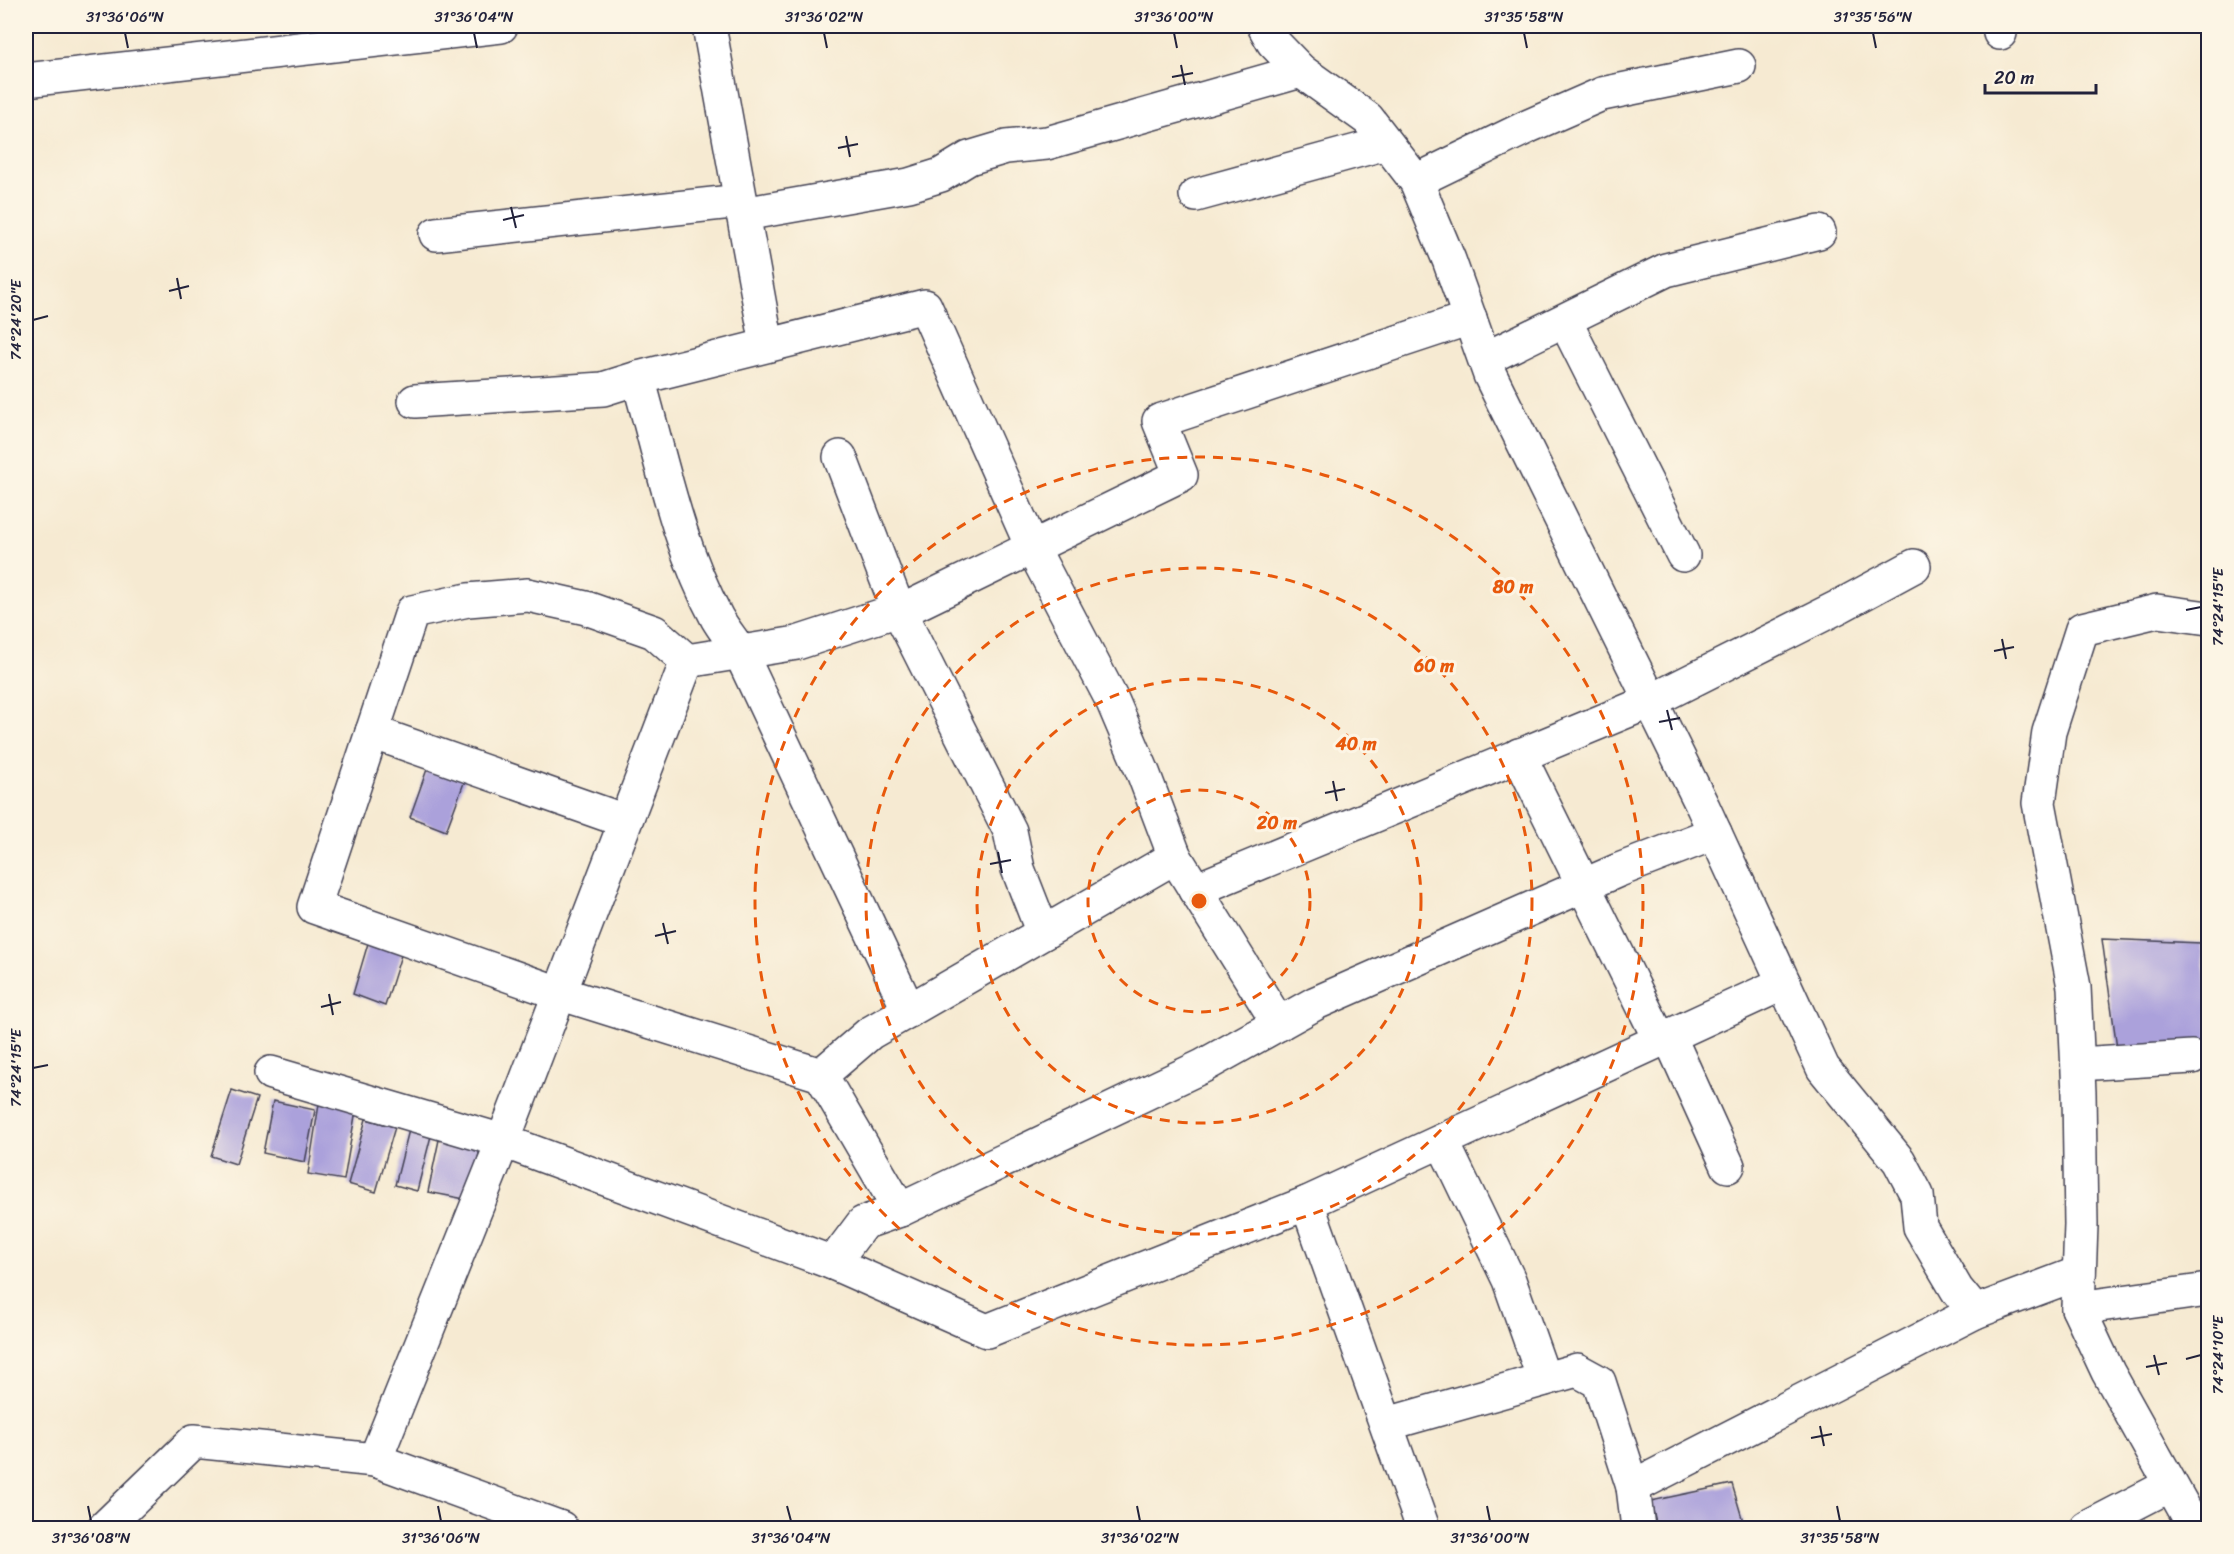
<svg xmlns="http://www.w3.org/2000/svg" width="2234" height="1554" viewBox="0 0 2234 1554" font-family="Sriracha,sans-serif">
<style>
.building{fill:#aba1db}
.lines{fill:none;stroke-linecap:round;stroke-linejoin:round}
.street-casing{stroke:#424052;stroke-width:36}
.street{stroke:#fff;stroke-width:33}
.ticks{fill:none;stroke:#22223b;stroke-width:2}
.ring{fill:none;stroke:#e8590c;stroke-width:3;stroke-dasharray:10 8}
.centre{fill:#e8590c;stroke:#fcf5e5;stroke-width:3}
.ring-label{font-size:18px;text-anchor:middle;font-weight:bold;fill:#e8590c;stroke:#fcf5e5;stroke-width:6;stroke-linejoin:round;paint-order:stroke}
.neatline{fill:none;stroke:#22223b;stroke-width:2}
.ticks-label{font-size:15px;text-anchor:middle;fill:#22223b}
</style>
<rect width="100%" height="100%" fill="#fcf5e5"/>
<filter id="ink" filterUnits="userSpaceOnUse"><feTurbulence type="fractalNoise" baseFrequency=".0167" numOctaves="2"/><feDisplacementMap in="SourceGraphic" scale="12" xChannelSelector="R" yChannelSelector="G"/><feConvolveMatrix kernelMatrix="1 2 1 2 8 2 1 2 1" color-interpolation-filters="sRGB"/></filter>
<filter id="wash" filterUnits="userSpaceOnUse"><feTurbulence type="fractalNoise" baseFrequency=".008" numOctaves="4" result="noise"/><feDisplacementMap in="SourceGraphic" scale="24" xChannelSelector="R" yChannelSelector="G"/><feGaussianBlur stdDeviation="1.35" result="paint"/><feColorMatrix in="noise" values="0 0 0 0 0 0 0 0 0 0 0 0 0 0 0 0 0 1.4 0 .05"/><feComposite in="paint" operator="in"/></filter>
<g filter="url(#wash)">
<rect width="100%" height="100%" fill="#f6ead2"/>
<g id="blocks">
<!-- building -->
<g class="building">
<path d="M431 758 468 772 446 831 410 817Z"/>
<path d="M2102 939 2201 943 2208 998V1049L2118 1056Z"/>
<path d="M369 940 402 952 385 1006 353 994Z"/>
<path d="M232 1090 257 1098 236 1164 211 1156Z"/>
<path d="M320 1098 357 1104 344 1180 308 1174Z"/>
<path d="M273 1101 315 1110 305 1162 263 1153Z"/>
<path d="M366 1119 395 1127 376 1192 348 1184Z"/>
<path d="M411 1122 433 1128 417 1191 395 1185Z"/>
<path d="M440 1135 481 1143 470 1200 428 1192Z"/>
<path d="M1732 1484 1745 1528H1657L1651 1501Z"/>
</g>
</g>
</g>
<g filter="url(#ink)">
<use href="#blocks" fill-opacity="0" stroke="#424052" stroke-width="1.5"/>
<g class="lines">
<defs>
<g id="street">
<path d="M709 26 767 345"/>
<path d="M1264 26 1273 42 1301 71 1368 119 1416 181 1449 260 1490 375 1703 807 1823 1068 1899 1161 1917 1195 1920 1227 1957 1290 1975 1312 2079 1273"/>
<path d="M2000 26V33"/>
<path d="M26 80 501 26"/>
<path d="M1416 181 1529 126 1602 94 1739 66"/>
<path d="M1196 195 1386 143"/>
<path d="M743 214 909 185 941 175 969 158 1006 147 1047 143 1301 71"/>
<path d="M436 234 741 201"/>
<path d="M1565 321 1683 555"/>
<path d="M1485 359 1666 270 1819 232"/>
<path d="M638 378C661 458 677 544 717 618 724 630 733 641 740 652L909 1011"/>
<path d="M415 401 603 389 638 378 925 306 1033 549 1113 702 1144 775 1175 857"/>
<path d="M840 457 898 609 1010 831 1018 869 1043 933"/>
<path d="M687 661 654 632 586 608 528 595 468 600 412 612 314 907 559 993 821 1075 900 1210"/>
<path d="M372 732 625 821"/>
<path d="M1519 755 1660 1040"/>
<path d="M1195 890 1651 701 1840 606 1914 566"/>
<path d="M1669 1036 1728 1166"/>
<path d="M2078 1064 2192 1057"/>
<path d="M271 1073 503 1141 687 661 797 643 914 605 1181 475 1159 421 1470 318"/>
<path d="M821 1075 870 1033 1175 857 1279 1024"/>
<path d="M1442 1141 1509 1280 1544 1379"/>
<path d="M833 1263 863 1223 900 1210 1203 1066 1316 1003 1619 870 1715 833"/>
<path d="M2078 1308 2208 1290"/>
<path d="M1387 1424 1577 1370 1599 1382 1633 1487"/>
<path d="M375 1460 561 1528"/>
<path d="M104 1528 194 1441 375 1460 503 1141 833 1263 987 1331 1307 1203"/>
<path d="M1423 1528 1307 1203 1784 983"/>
<path d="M1638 1528 1633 1487 1975 1312"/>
<path d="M2087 1528 2170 1485"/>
<path d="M2195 1528 2108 1372 2078 1308 2081 1225 2079 1093 2074 987 2039 803 2049 732 2082 629 2157 611 2208 618"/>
</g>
</defs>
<!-- street casing -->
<use href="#street" class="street-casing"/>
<!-- street -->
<use href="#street" class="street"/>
</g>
</g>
<!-- ticks -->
<path class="ticks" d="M125 33 128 48M474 33 477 48M824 33 827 48M1174 33 1177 48M1524 33 1527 48M1873 33 1876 48M1181 65 1185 85M1172 77 1193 73M846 136 850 157M838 148 858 144M511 207 516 228M503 220 524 215M177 278 181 299M169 291 189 286M33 320 48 316M2186 610 2201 607M2002 639 2006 659M1994 651 2014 647M1667 710 1672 730M1659 722 1680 718M1333 781 1337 801M1325 793 1345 789M998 852 1002 873M990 864 1011 860M663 923 668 944M655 936 676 931M329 994 333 1015M321 1007 341 1002M33 1068 48 1065M2154 1355 2159 1375M2186 1359 2201 1355M2146 1367 2167 1363M1820 1426 1824 1446M1811 1438 1832 1434M88 1506 91 1521M438 1506 441 1521M787 1506 791 1521M1137 1506 1140 1521M1487 1506 1490 1521M1837 1506 1840 1521"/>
<!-- distance rings -->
<g class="ring">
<circle cx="1199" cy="901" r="111"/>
<circle cx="1199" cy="901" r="222"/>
<circle cx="1199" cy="901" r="333"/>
<circle cx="1199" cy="901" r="444"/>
</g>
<circle cx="1199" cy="901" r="9" class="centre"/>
<g class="ring-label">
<text x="1513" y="593">80 m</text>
<text x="1434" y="672">60 m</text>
<text x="1356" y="750">40 m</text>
<text x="1277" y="829">20 m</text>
</g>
<!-- margin -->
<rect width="2234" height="1554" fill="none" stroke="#fcf5e5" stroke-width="66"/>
<!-- scale -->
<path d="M1985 84v9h111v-9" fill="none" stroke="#22223b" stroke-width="3"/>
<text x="1994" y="84" font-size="18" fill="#22223b" stroke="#fcf5e5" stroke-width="4.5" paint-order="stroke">20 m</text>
<rect x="33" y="33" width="2168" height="1488" class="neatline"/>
<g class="ticks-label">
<text x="125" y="22">31°36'06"N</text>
<text x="474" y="22">31°36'04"N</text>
<text x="824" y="22">31°36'02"N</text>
<text x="1174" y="22">31°36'00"N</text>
<text x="1524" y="22">31°35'58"N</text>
<text x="1873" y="22">31°35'56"N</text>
<text transform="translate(16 320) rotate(-90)" y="5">74°24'20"E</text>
<text transform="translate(2218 607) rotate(-90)" y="5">74°24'15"E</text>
<text transform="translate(16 1068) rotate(-90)" y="5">74°24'15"E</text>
<text transform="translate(2218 1355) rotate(-90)" y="5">74°24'10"E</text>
<text x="91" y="1543">31°36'08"N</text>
<text x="441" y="1543">31°36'06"N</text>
<text x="791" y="1543">31°36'04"N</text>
<text x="1140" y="1543">31°36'02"N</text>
<text x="1490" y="1543">31°36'00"N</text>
<text x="1840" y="1543">31°35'58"N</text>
</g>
</svg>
